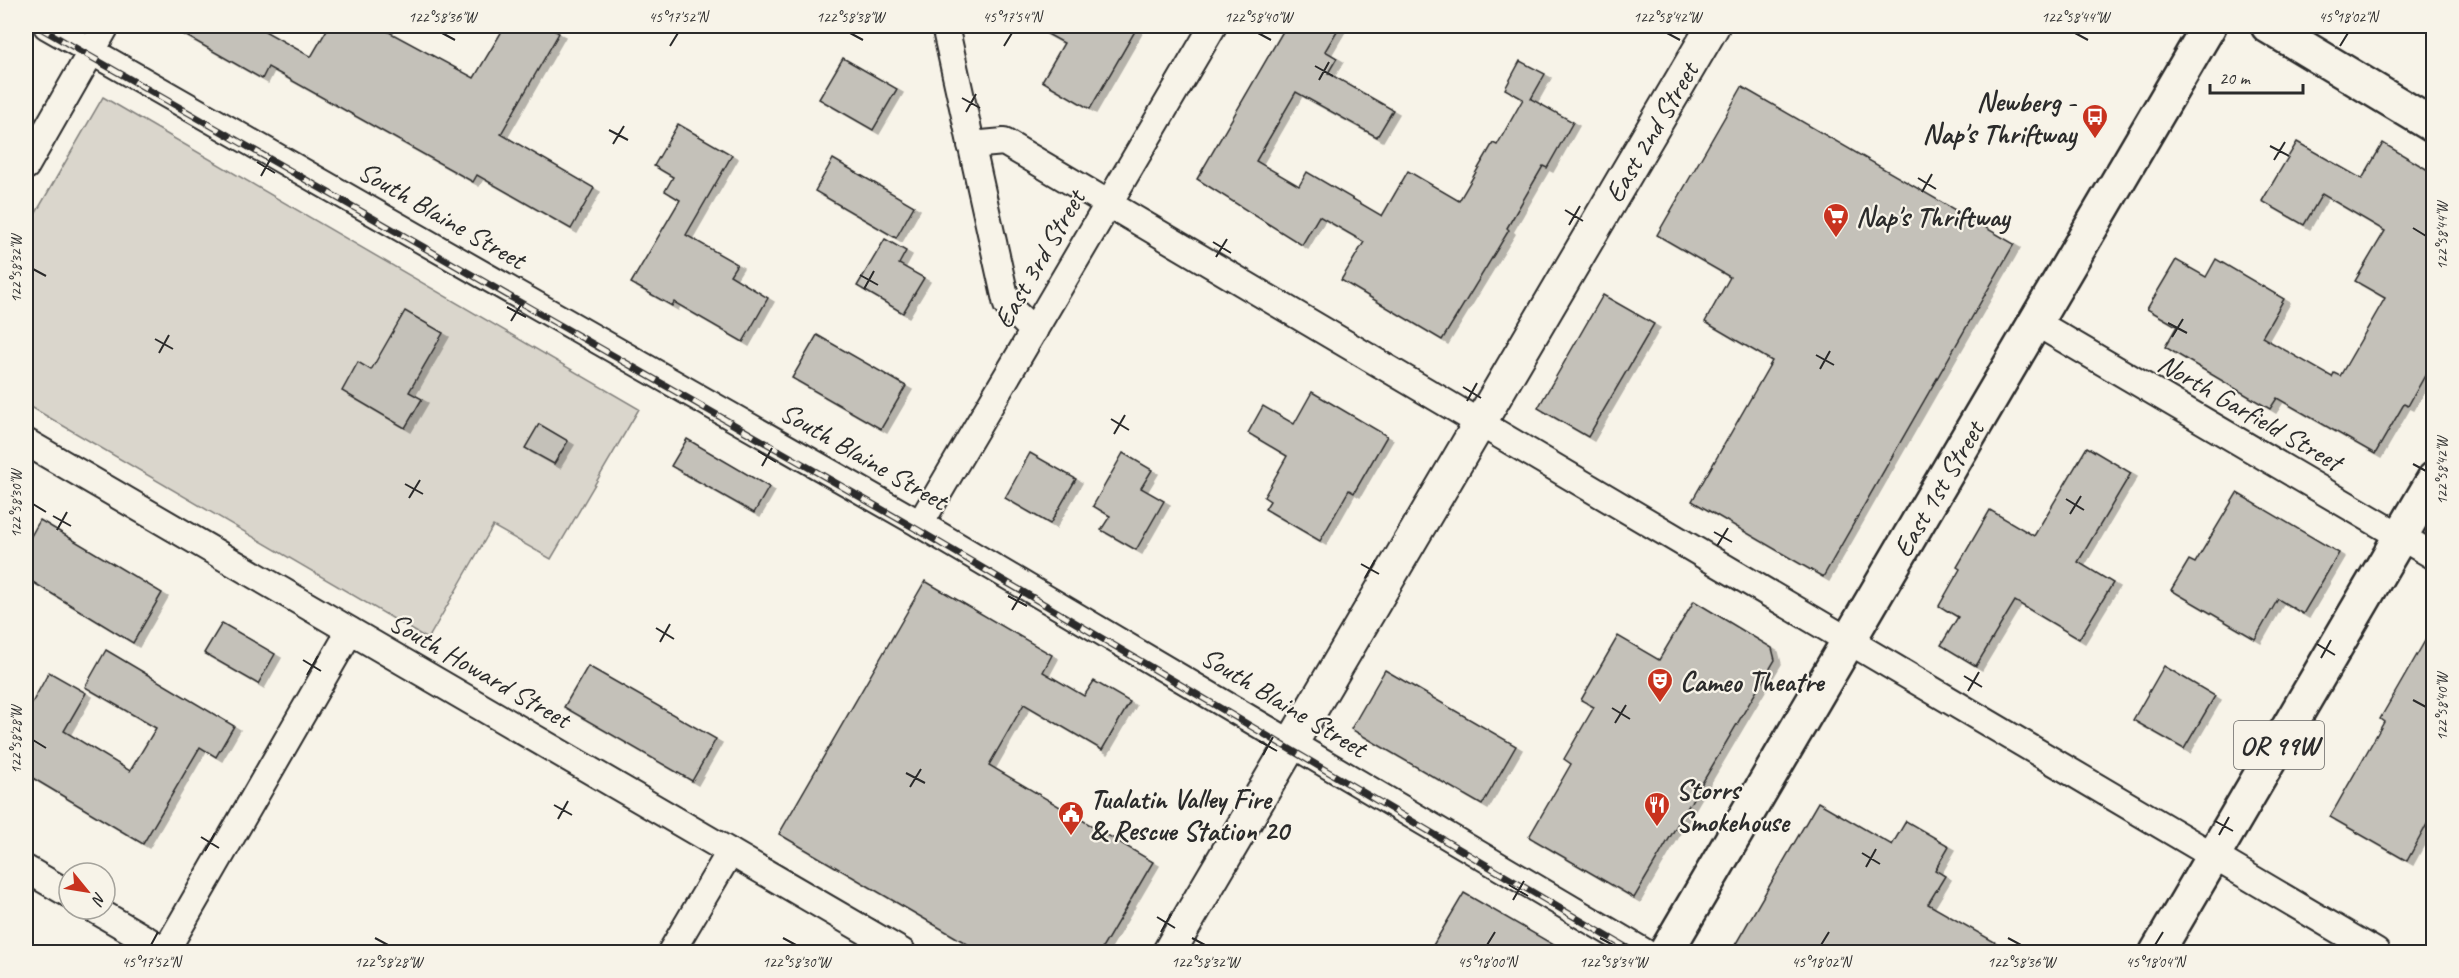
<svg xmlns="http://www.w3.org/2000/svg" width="2459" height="978" viewBox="0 0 2459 978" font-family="Caveat,sans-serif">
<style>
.green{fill:#dad6cc;stroke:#82807c;stroke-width:1.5}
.building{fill:#c4c1b9;stroke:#2b2b2b;stroke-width:1.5;filter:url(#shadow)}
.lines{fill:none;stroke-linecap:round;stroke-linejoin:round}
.minor-casing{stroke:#2b2b2b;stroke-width:30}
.tertiary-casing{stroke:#2b2b2b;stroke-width:36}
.primary-casing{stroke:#2b2b2b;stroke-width:38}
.minor{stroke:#f7f3e8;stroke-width:26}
.tertiary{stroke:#f7f3e8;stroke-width:32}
.primary{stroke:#f7f3e8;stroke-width:33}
.rail-casing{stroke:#2b2b2b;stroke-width:7}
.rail{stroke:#f7f3e8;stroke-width:4.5;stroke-dasharray:14;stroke-linecap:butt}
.ticks{fill:none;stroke:#2b2b2b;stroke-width:2}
.labels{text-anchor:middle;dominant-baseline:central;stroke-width:4.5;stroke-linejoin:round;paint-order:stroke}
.shield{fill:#f7f3e8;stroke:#686764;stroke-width:1.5}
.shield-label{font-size:27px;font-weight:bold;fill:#2b2b2b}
.poi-label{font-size:28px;font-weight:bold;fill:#2b2b2b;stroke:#f7f3e8;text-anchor:start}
.street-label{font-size:28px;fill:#2b2b2b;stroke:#f7f3e8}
.neatline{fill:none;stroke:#2b2b2b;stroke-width:2}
.ticks-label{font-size:15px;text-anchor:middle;fill:#2b2b2b}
</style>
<defs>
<filter id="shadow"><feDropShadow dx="6" dy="4" stdDeviation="0" flood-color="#0004"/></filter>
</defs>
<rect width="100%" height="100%" fill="#f7f3e8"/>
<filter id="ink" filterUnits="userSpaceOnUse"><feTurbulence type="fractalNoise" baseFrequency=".0167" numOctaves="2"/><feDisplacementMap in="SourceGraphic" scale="12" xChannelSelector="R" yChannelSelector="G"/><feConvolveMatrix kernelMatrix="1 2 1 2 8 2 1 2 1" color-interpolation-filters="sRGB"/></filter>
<g filter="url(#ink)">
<!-- green -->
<path class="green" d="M103 97 639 409 551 559 493 526 428 639 26 404V230Z"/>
<!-- building -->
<g class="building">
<path d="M169 26H256L311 57 329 26H378L474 78 505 26H546L559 33 501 134 594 188 571 229 477 175 473 182 268 67 262 79Z"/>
<path d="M1033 26H1138L1090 109 1042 81 1064 43Z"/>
<path d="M1286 26H1340L1325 51 1337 58 1328 73 1393 110 1377 137 1296 92 1256 161 1299 186 1307 172 1382 216 1408 171 1459 201 1493 143 1497 145 1523 99 1505 89 1520 61 1545 74 1531 99 1573 122 1547 168 1543 166 1507 228 1509 230 1442 340 1341 280 1364 242 1319 216 1302 245 1197 179Z"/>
<path d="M843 58 897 89 873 130 819 99Z"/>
<path d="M1742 87 2014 244 1823 577 1692 501 1772 361 1705 322 1730 277 1657 235Z"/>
<path d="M678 124 732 155 686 235 737 264 730 275 768 298 743 342 674 302 672 306 631 283 680 200 665 191 673 177 654 166Z"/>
<path d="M2297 142 2362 179 2383 143 2433 173V361L2408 406 2404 404 2375 454 2277 398 2270 409 2165 347 2177 326 2147 309 2176 260 2206 277 2216 259 2284 299 2262 337 2332 377 2334 373 2340 376 2385 298 2355 281 2385 231 2322 194 2304 225 2262 201Z"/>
<path d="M833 159 914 206 896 238 815 191Z"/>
<path d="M885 239 906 251 899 264 924 278 903 313 857 286Z"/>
<path d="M1603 295 1654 324 1588 437 1538 408Z"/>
<path d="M405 311 443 333 409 392 422 399 405 428 342 391 358 362 371 370Z"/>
<path d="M817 335 906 386 881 429 792 378Z"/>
<path d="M1312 392 1387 436 1354 493 1349 490 1320 541 1265 509 1270 501 1264 497 1287 456 1248 433 1263 406 1294 424Z"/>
<path d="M539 424 568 441 554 464 525 448Z"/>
<path d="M687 439 769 487 754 513 671 466Z"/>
<path d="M2087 447 2131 473 2078 562 2113 583 2079 639 2015 601 1976 666 1941 645 1958 617 1939 606 1960 569 1957 567 1990 510 2034 536Z"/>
<path d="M1030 453 1076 479 1050 524 1005 498Z"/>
<path d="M1123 453 1152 470 1141 488 1164 501 1136 550 1101 530 1110 516 1093 506Z"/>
<path d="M2237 493 2339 553 2303 614 2278 599 2255 639 2171 590 2189 560 2195 563Z"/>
<path d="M40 520 162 593 133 643 26 578V545Z"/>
<path d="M925 581 1052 655 1043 672 1084 696 1094 681 1130 702 1102 750 1024 704 989 765 1153 862 1100 952H981L779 834Z"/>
<path d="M1694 601 1772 648 1775 660 1634 898 1529 837 1571 764 1564 759 1594 707 1581 700 1618 636 1659 660Z"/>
<path d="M222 623 275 654 258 684 204 653Z"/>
<path d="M2433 627V813L2407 861 2330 817 2384 722 2380 719Z"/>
<path d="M106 650 234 726 216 757 200 747 143 844 26 774V714L49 672 86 693 64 731 130 771 156 728 85 687Z"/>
<path d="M588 666 716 739 692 781 564 707Z"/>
<path d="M2164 666 2215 696 2184 749 2133 720Z"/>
<path d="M1385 670 1516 746 1482 805 1351 729Z"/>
<path d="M1818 802 1892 845 1906 821 1949 846 1935 870 1945 876 1928 904 2012 952H1731Z"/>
<path d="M1464 893 1566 952H1429Z"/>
</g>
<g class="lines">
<defs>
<g id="minor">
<path d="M47 26 920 524 1644 952"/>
<path d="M945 26 1007 305 1034 331"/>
<path d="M971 145 1004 142 2376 952"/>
<path d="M26 166 106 26"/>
<path d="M2035 322 2434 556"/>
<path d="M26 442 902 952"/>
<path d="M920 524 1213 26"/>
<path d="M26 869 69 894"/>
<path d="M94 909 166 951"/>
<path d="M165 952 350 631"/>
<path d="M671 952 730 852"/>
</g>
<g id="tertiary">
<path id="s1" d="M1169 952 1713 26"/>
</g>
<g id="primary">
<path d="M2268 26 2434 126"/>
<path id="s2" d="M1666 952 2209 26"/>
<path d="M2157 952 2434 479"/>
</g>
</defs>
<!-- minor casing -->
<use href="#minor" class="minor-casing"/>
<!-- tertiary casing -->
<use href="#tertiary" class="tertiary-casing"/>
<!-- primary casing -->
<use href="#primary" class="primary-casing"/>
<!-- minor -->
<use href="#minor" class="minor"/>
<!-- tertiary -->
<use href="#tertiary" class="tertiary"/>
<!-- primary -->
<use href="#primary" class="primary"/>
<defs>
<path id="rail" d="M37 26 918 530 1634 952"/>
</defs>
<!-- rail casing -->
<use href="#rail" class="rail-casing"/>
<!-- rail -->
<use href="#rail" class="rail"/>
</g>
</g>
<!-- ticks -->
<path class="ticks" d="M442 33 455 40M850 33 863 40M1258 33 1271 40M1667 33 1680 40M2075 33 2088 40M670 46 678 33M1004 46 1012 33M2340 46 2348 33M1315 66 1333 76M1319 80 1329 62M962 98 980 108M966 112 976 94M609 130 628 140M613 144 624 126M2270 146 2289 156M2274 160 2285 142M257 162 275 173M261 176 271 158M1918 178 1936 189M1922 192 1932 174M1565 210 1583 221M1569 225 1580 206M2413 228 2426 236M1213 242 1231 253M1216 257 1227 239M33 269 46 276M860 275 878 285M864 289 874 271M507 307 526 317M511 321 522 303M2168 323 2187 333M2172 337 2183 319M155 339 173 349M159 353 169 335M1816 355 1834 365M1820 369 1830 351M1463 387 1481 398M1467 401 1477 383M1111 419 1129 430M1114 434 1125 415M758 451 776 462M2413 464 2426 471M762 466 772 448M405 484 423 494M409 498 420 480M2066 499 2084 510M33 504 46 512M2070 514 2081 496M53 516 71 526M57 530 67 512M1714 532 1732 542M1717 546 1728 528M1361 564 1379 574M1365 578 1375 560M1008 596 1027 606M1012 610 1023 592M656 628 674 639M660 642 670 624M2317 644 2335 655M2321 658 2331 640M303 660 321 671M307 675 318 656M1964 676 1982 687M1968 691 1979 672M2413 700 2426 707M1612 708 1630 719M1615 723 1626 705M33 740 46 748M1259 741 1277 751M1263 755 1273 737M906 773 925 783M910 787 921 769M554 805 572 815M558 819 568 801M2215 821 2233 831M2219 835 2229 817M201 837 219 848M205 851 215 833M1862 853 1880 864M1866 867 1876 849M1509 885 1528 896M1513 900 1524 881M1157 917 1175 928M1161 932 1171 914M375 938 388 945M783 938 796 945M1192 938 1205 945M1600 938 1613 945M2008 938 2021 945M151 945 158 932M1487 945 1495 932M1821 945 1829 932M2155 945 2163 932"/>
<!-- icons -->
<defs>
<symbol id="bus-pin" viewBox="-11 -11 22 30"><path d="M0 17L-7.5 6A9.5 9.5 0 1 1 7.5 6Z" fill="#c8321e" stroke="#f7f3e8"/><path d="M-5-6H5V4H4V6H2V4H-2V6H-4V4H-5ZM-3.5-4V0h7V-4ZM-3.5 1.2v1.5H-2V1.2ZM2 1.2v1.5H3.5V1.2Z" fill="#fff"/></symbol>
<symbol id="supermarket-pin" viewBox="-11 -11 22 30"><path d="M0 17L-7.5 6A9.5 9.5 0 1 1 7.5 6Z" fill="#c8321e" stroke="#f7f3e8"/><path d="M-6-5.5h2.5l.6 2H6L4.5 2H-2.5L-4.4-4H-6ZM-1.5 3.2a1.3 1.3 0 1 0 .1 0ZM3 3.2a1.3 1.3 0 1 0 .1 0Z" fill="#fff"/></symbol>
<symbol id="theatre-pin" viewBox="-11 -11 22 30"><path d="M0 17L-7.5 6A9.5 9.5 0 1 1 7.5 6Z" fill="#c8321e" stroke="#f7f3e8"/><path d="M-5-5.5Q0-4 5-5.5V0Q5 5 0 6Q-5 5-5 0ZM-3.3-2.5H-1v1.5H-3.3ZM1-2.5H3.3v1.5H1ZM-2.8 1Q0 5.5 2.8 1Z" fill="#fff"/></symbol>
<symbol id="restaurant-pin" viewBox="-11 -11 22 30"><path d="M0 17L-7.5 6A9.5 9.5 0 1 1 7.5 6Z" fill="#c8321e" stroke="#f7f3e8"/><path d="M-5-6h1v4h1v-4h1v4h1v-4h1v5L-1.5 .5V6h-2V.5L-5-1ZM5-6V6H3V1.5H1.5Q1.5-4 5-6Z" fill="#fff"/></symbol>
<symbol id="civic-pin" viewBox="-11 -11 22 30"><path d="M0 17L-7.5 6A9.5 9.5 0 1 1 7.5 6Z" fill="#c8321e" stroke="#f7f3e8"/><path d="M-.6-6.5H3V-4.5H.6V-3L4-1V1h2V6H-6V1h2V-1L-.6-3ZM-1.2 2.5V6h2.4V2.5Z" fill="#fff"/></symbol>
</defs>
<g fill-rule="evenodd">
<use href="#bus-pin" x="2080" y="102" width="30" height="40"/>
<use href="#supermarket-pin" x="1821" y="201" width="30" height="40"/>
<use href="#theatre-pin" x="1645" y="666" width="30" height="40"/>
<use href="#restaurant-pin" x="1642" y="790" width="30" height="40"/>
<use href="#civic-pin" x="1056" y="799" width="30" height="40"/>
</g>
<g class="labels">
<!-- shield labels -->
<rect class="shield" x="2234" y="721" width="90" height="48" rx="4.5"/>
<g class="shield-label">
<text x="2279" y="745">OR 99W</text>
</g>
<!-- poi labels -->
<g class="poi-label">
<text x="2076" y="101" text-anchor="end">Newberg -<tspan x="2076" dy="32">Nap's Thriftway</tspan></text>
<text x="1856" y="216">Nap's Thriftway</text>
<text x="1680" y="681">Cameo Theatre</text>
<text x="1676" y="789">Storrs<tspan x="1676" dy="32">Smokehouse</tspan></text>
<text x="1090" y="798">Tualatin Valley Fire<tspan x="1090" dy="32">&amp; Rescue Station 20</tspan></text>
</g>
<!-- street labels -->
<g class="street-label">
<text stroke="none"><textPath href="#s1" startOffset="951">East 2nd Street</textPath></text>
<text transform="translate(442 215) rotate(30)">South Blaine Street</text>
<text transform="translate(1039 259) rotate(-60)">East 3rd Street</text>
<text transform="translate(2250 412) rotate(30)">North Garfield Street</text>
<text transform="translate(864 456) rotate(30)">South Blaine Street</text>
<text stroke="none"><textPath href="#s2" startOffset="537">East 1st Street</textPath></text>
<text transform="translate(480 670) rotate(30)">South Howard Street</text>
<text transform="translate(1284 702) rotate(31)">South Blaine Street</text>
</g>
</g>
<!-- margin -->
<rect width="2459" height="978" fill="none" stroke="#f7f3e8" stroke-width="66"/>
<!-- north arrow -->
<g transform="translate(87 891) rotate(120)"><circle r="28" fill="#f7f3e8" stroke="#a5a39c" stroke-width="1.5"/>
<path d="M0-4.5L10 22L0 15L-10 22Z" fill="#c8321e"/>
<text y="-9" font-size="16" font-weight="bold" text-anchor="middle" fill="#2b2b2b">N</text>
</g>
<!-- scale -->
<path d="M2210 84v9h93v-9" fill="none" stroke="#2b2b2b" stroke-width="3"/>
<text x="2219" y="84" font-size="18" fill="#2b2b2b" stroke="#f7f3e8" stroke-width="4.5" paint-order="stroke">20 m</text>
<rect x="33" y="33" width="2393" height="912" class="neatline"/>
<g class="ticks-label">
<text x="442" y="22">122°58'36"W</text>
<text x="678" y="22">45°17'52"N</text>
<text x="850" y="22">122°58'38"W</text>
<text x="1012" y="22">45°17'54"N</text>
<text x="1258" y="22">122°58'40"W</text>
<text x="1667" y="22">122°58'42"W</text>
<text x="2075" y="22">122°58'44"W</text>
<text x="2348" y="22">45°18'02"N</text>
<text transform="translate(2442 236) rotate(-90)" y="5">122°58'44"W</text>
<text transform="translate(16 269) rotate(-90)" y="5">122°58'32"W</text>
<text transform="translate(2442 471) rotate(-90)" y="5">122°58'42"W</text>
<text transform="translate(16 504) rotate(-90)" y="5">122°58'30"W</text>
<text transform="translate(2442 707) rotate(-90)" y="5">122°58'40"W</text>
<text transform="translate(16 740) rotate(-90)" y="5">122°58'28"W</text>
<text x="151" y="967">45°17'52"N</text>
<text x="388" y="967">122°58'28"W</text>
<text x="796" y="967">122°58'30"W</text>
<text x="1205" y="967">122°58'32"W</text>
<text x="1487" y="967">45°18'00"N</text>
<text x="1613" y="967">122°58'34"W</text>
<text x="1821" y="967">45°18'02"N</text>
<text x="2021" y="967">122°58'36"W</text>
<text x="2155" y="967">45°18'04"N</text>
</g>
</svg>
